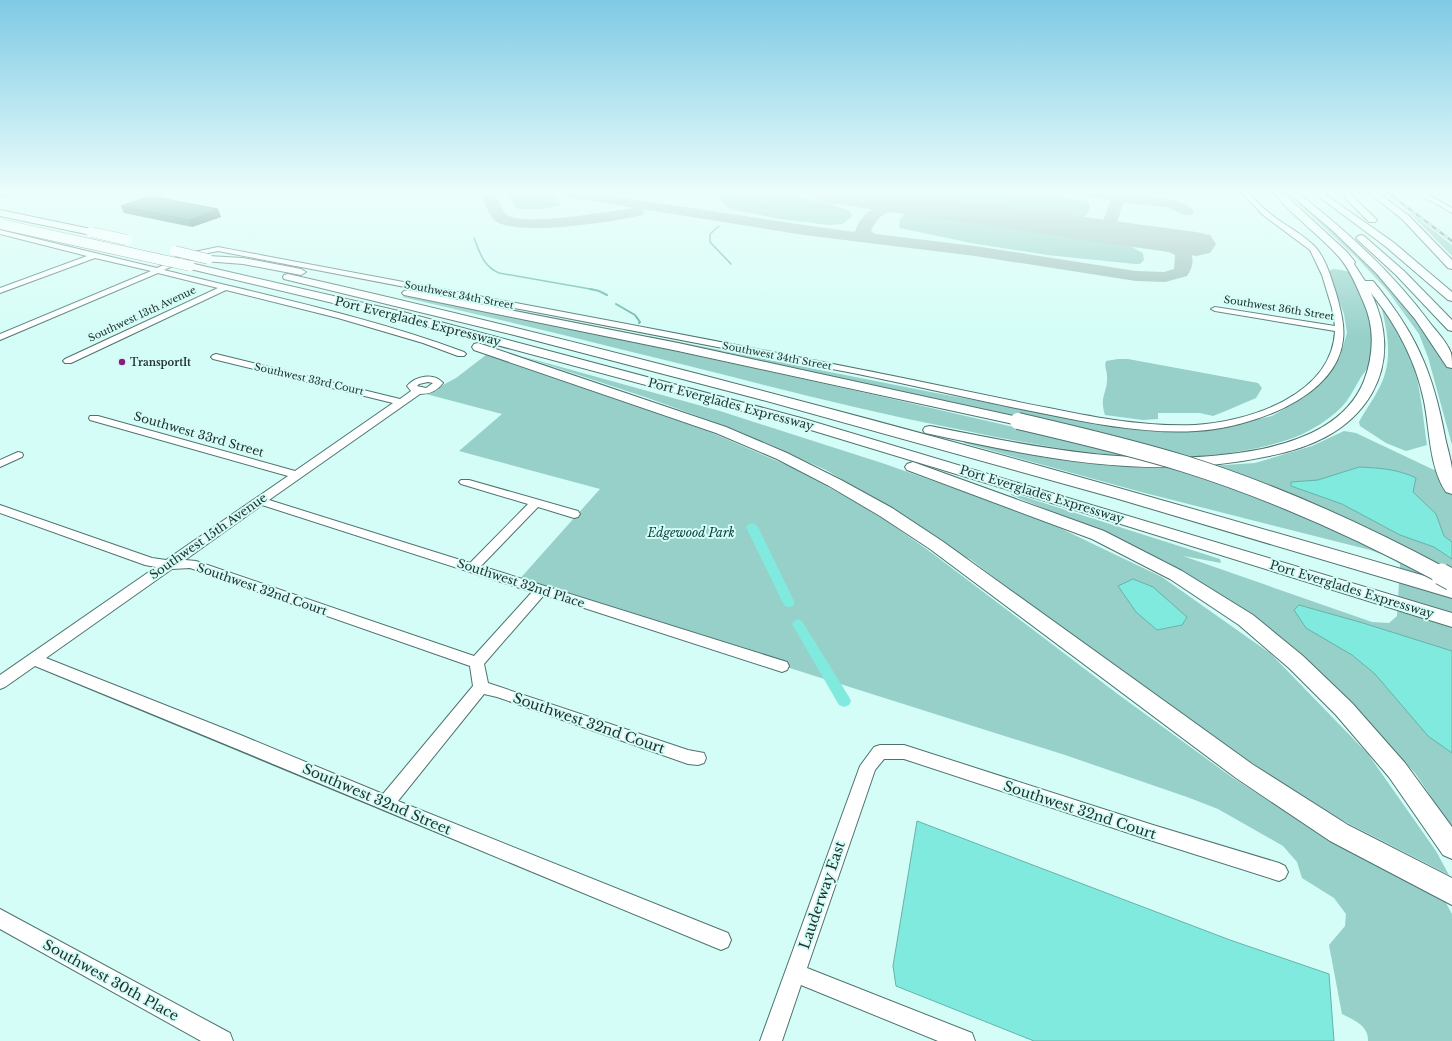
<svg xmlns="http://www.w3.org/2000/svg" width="1452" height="1041" viewBox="0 0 1452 1041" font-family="'Libre Baskerville',serif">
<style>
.green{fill:#96d0c9}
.water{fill:#81eade;stroke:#65b3aa}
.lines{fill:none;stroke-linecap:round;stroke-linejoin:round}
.stream-far1{stroke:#65b3aa;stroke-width:1.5}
.stream{stroke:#65b3aa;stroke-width:2}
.canal{fill:#81eade;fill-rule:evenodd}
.taxiway{fill:#9ebfba;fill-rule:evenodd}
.runway{fill:#9ebfba;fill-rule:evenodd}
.minor-casing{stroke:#4e736f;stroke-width:2}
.highway-casing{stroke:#4e736f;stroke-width:2}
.minor{fill:#fff;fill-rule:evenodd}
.highway{fill:#fff;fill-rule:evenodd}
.rail-casing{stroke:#67817d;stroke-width:2.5}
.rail{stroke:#d4fdf7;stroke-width:1.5;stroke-dasharray:5;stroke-linecap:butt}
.highway-bridge-far2-casing{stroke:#4e736f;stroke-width:11;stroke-linecap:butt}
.highway-bridge-far1-casing{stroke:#4e736f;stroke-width:18;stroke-linecap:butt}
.highway-bridge-casing{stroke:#4e736f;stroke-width:23;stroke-linecap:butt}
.highway-bridge-far2{stroke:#fff;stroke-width:10}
.highway-bridge-far1{stroke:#fff;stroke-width:16}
.highway-bridge{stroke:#fff;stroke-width:21}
.wall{fill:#2c726c}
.shaded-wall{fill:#245d58}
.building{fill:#33857d;stroke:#245d58}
.poi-dot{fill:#891d82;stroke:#d4fdf7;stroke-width:1.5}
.labels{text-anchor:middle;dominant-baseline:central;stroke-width:4;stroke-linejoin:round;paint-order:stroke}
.far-street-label{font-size:10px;fill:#233331;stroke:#d4fdf7}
.far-poi-label{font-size:10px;font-weight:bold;fill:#233331;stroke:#d4fdf7;text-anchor:start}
.street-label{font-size:12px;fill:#233331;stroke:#d4fdf7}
.park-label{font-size:12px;font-style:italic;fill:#0b3e39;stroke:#d4fdf7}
.near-street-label{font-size:14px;fill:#233331;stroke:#d4fdf7}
</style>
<rect width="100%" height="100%" fill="#d4fdf7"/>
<!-- green -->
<g class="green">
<path d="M507 193H526L555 197 561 205 542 209H518L515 207Z"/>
<path d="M712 193C760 193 805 193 850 211L852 216 843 224 829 225 780 219 734 210 729 208Z"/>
<path d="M923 193H1040L1082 200 1088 202 1090 206C1089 213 1086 217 1079 218L927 198 923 196Z"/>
<path d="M1287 193H1289L1303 201 1353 246 1439 346 1452 368V445L1428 357 1419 334 1387 290 1356 257Z"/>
<path d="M1407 210 1452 245V256Z"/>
<path d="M910 213 1128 245 1143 253 1144 260 1140 264H1135L1047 255 971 243 900 228 899 227 900 219 904 215Z"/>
<path d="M1333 269C1340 270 1349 270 1354 276 1368 293 1378 342 1370 363 1368 368 1364 373 1361 377 1356 385 1352 394 1346 402 1334 417 1309 433 1290 439 1182 475 1059 450 952 428 877 413 803 395 729 376 621 349 512 322 402 297L405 296C611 336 817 381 1022 429L1008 416 650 337 649 336 941 394 1121 427 1218 428 1272 416 1300 400 1320 385 1339 359 1347 333 1344 314 1328 272Z"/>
<path d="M1379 298C1387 312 1398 325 1404 340 1420 373 1422 410 1427 445L1406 451 1386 443 1360 426 1359 422C1366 409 1376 396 1382 382 1394 355 1386 325 1379 298Z"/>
<path d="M486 355 710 432 789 466 841 494 885 520 932 553 1119 695 1233 778 1332 841 1445 901 1452 914V1041H1368C1369 1026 1354 1020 1342 1014L1329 945 1345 926 1346 914 1334 898 1302 878 1297 862 1283 846 1218 809 1187 797 1065 755 517 582 600 489 459 451 502 414 426 394 456 378Z"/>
<path d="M521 356 720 411 885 464 1041 519 1162 577 1271 654 1368 754 1436 851 1449 875 1328 813 1159 702 970 559 961 556 887 506 826 470 736 430 645 397Z"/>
<path d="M1118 359H1128L1258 383 1262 388 1256 398 1228 410 1213 416 1200 413H1158V419L1143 420 1105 415C1099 395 1108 393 1107 376 1107 370 1104 367 1106 361Z"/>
<path d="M1344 431 1356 433 1432 469 1452 477V828L1415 773 1307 663 1231 603 1167 562 1053 512 1011 495V494L1025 497 1220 559 1221 563 1183 556 1372 622 1389 623 1397 616 1400 564 1386 556 1370 550 1141 492 964 443V441L1042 457 1114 466H1210L1255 463 1312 446Z"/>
</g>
<!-- water -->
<g class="water">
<path d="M1359 467C1379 468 1398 469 1416 478L1413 492 1436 514 1444 536 1452 542V559L1434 547 1400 535 1342 504 1291 486V482L1318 480Z"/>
<path d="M1133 579 1153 587 1187 617 1182 625 1157 630 1136 612 1118 586Z"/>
<path d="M1299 605 1363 623 1452 651V753L1428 736 1375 674 1352 655 1306 628 1294 610Z"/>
<path d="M917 821 1230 940 1329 974 1334 1041H1034L896 986 893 966Z"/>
</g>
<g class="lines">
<!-- stream-far1 -->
<g class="stream-far1">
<path d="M719 226 710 234V242L731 264"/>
<path d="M474 238C480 253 483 266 499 273L596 290"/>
</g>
<!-- stream -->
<g class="stream">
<path d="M590 289 599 291 607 295"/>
<path d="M616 304 635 315 640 322 639 323"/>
</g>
<!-- canal -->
<g class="canal">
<path d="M752 523 756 525 758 527 795 603 793 606 789 607 785 606 783 603 746 527 748 525Z"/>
<path d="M798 619 802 621 849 697 851 701 849 705 844 707 839 705 792 624 794 621Z"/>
</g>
<!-- taxiway -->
<g class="taxiway">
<path d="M481 193H495C499 200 501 212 509 216 530 226 609 211 635 208L568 197 563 196 561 193H592L804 225 855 232C864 202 900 197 926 203L928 206 926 209C903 215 885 200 871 231L875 234 975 246 1136 271 1164 272 1174 269 1175 255 1156 245 1128 239 1126 236 1128 233 1134 231C1155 234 1210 242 1187 276L1165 282 1136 281 975 256 804 235 642 209 644 212 642 215C614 222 521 236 497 222 488 216 485 202 481 193Z"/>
<path d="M1081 193C1101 190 1183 194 1194 211L1192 214 1187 215 1182 214 1167 207 1126 203 1123 204 1115 228C1102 234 1087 235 1074 231L1071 228 1074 225 1103 222 1110 200 1083 196Z"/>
</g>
<!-- runway -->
<path class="runway" d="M811 193H903L1196 232 1210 235 1216 244 1210 253 1196 256 828 203 816 200Z"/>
<defs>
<g id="minor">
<path d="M0 193H13L0 197Z"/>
<path d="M1242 193H1248C1256 201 1264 209 1273 216 1287 227 1305 235 1317 249 1327 262 1331 278 1336 293 1340 308 1345 324 1343 340 1336 400 1247 428 1196 431 1146 434 1095 424 1046 414 984 402 921 387 858 374 645 333 431 292 218 251L194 256 164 270C264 295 367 316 464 352L466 354 464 356H458L423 343 338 318 226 290 71 363H65L63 361 65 359 218 288 158 273 0 340V334L151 271 95 258 0 293V288L87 256 0 234V230L157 268 189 253 218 247C433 288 649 327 863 370 925 382 987 396 1049 408 1097 418 1146 427 1195 425 1249 422 1332 395 1335 331L1215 311 1211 309 1215 307 1335 326 1332 308 1322 275 1310 250 1263 215Z"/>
<path d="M1417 193H1424L1452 208V213Z"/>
<path d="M216 354 400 399 411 391 407 386C415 376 434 372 443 383 437 391 430 394 420 394L269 500 470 563 528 504 461 484 459 482 461 480H469L578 511 580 514 578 517 574 518 538 507 481 566 787 662 789 666 787 670 782 672 544 595 484 664 488 683 688 750 704 753 706 758 704 763 698 765 688 764 497 697 484 694 398 801 728 933 731 940 728 947 721 950C492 856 264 759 35 666L5 687 0 689V675L156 567 145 565 0 513V505L152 558 166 560 288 476 90 420 89 418 90 416H98L295 471 393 403 213 359 211 357 213 355ZM428 382 433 383 426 388 417 386 419 384ZM262 505 532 592 474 656 196 561 185 560ZM190 568 470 666 473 686 383 794 243 736 46 658 172 569Z"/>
<path d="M18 452 22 453 23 455 22 457 0 467V460Z"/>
<path d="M880 745H904L1153 825 1279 863 1285 866 1288 872 1285 878 1279 881 1153 841 904 759H884L875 770 807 968 972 1033 975 1041H938L801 985 782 1041H760L860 766 874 747Z"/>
<path d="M0 909 230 1033 233 1041H201L0 929Z"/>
</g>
<g id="highway">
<path d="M1274 193H1283L1347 252 1355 262 1354 264 1365 281H1373C1415 332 1433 371 1445 437 1447 447 1451 459 1452 469 1452 477 1452 486 1452 494L1446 492C1429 467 1430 430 1424 401 1416 361 1396 324 1371 293 1387 325 1390 361 1372 393 1349 433 1307 449 1264 457 1151 481 1041 458 930 434L925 433 923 430 925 427 930 426C1039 448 1151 471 1262 449 1303 440 1347 423 1364 381 1374 354 1375 327 1363 301 1357 287 1350 270 1340 258 1320 235 1293 217 1274 193Z"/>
<path d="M1289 193H1298C1347 231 1393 273 1430 323 1437 332 1447 342 1451 353 1452 357 1452 363 1452 368L1447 367 1415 319 1377 274 1334 232Z"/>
<path d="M1314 193H1323L1393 242 1452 292V301L1448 300 1385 246Z"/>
<path d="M1340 193H1349L1375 218 1377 220 1375 222H1369Z"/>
<path d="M1369 193H1378L1408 215 1452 260V269L1448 268 1402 219Z"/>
<path d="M0 210 91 229 96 232 91 235 0 216Z"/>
<path d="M1361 235 1364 236 1404 271 1452 320V331L1448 330 1396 275 1358 240 1356 238 1358 236Z"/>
<path d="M208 256 243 258 301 269 306 272 301 275 243 264 204 261 203 259 204 257Z"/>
<path d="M190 263 403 312 801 418 1452 613V627L1111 521 791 424 396 318 186 268 185 266 186 264Z"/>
<path d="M288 274C679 363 1067 471 1452 584V598L1115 498 759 399 522 337 284 279 283 277 284 275Z"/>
<path d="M408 290 678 343 1018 417 1023 418 1025 421 1023 424 1018 425 678 351 404 295 402 293 404 291Z"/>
<path d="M478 343 726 427 787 453 841 480 892 508 942 541 1252 764 1348 825 1452 878V905L1330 841 1236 778 930 549 880 516 829 486 777 459 716 433 474 350 472 347 474 344Z"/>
<path d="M913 462 1104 531 1182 571 1253 615 1303 656 1352 703 1405 763 1452 827V859L1443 855 1389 777 1336 715 1289 668 1239 625 1170 579 1092 539 907 470 905 467 907 464Z"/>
</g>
</defs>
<!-- minor casing -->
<use href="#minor" class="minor-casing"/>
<!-- highway casing -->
<use href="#highway" class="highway-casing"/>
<!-- minor -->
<use href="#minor" class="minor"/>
<!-- highway -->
<use href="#highway" class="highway"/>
<defs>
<path id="rail" d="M1388 193 1452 241"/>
</defs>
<!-- rail casing -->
<use href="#rail" class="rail-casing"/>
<!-- rail -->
<use href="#rail" class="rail"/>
<defs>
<g id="highway-bridge-far2">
<path d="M0 224 190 266"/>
<path d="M91 232 127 240"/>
<path d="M175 251 208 259"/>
</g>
<path id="highway-bridge-far1" d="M1018 421C1074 434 1130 447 1185 464 1274 492 1360 531 1442 575"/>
<path id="highway-bridge" d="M1441 574 1452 580"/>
</defs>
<!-- highway-bridge-far2 casing -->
<use href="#highway-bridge-far2" class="highway-bridge-far2-casing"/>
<!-- highway-bridge-far1 casing -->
<use href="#highway-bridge-far1" class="highway-bridge-far1-casing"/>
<!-- highway-bridge casing -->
<use href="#highway-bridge" class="highway-bridge-casing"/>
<!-- highway-bridge-far2 -->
<use href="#highway-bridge-far2" class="highway-bridge-far2"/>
<!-- highway-bridge-far1 -->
<use href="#highway-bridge-far1" class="highway-bridge-far1"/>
<!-- highway-bridge -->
<use href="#highway-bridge" class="highway-bridge"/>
</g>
<!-- wall -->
<path class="wall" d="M121 206 218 209 221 217 192 227 124 213Z"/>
<!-- shaded-wall -->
<path class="shaded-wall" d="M218 209 221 217 192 227 189 220Z"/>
<!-- building -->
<path class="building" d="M150 196 218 209 189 220 121 206Z"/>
<!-- sky -->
<linearGradient id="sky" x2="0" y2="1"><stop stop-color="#7fcae4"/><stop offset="0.57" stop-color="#ecfefb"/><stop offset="1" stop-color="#ecfefb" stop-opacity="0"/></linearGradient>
<rect width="1452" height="338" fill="url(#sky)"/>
<!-- markers -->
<circle class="poi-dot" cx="122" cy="362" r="4"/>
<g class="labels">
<!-- far-street labels -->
<g class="far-street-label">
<text transform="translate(459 295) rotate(11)">Southwest 34th Street</text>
<text transform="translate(1279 308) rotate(9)">Southwest 36th Street</text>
<text transform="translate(142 314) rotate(-25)">Southwest 13th Avenue</text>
<text transform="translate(777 356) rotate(11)">Southwest 34th Street</text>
<text transform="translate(309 379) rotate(13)">Southwest 33rd Court</text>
</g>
<!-- far-poi labels -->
<g class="far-poi-label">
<text x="130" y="362">TransportIt</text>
</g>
<!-- street labels -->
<g class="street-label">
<text transform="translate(418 321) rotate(14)">Port Everglades Expressway</text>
<text transform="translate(731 404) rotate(15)">Port Everglades Expressway</text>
<text transform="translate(199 434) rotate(16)">Southwest 33rd Street</text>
<text transform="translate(1042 494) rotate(17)">Port Everglades Expressway</text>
<text transform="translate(208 536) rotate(-35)">Southwest 15th Avenue</text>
<text transform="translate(521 583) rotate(18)">Southwest 32nd Place</text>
<text transform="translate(262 589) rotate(19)">Southwest 32nd Court</text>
<text transform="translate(1352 589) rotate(17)">Port Everglades Expressway</text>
</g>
<!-- park labels -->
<g class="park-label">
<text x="691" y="532">Edgewood Park</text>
</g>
<!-- near-street labels -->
<g class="near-street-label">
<text transform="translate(589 723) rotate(19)">Southwest 32nd Court</text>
<text transform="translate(377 799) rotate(23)">Southwest 32nd Street</text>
<text transform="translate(1080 810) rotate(18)">Southwest 32nd Court</text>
<text transform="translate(822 895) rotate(-71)">Lauderway East</text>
<text transform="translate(111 980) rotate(29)">Southwest 30th Place</text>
</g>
</g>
</svg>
